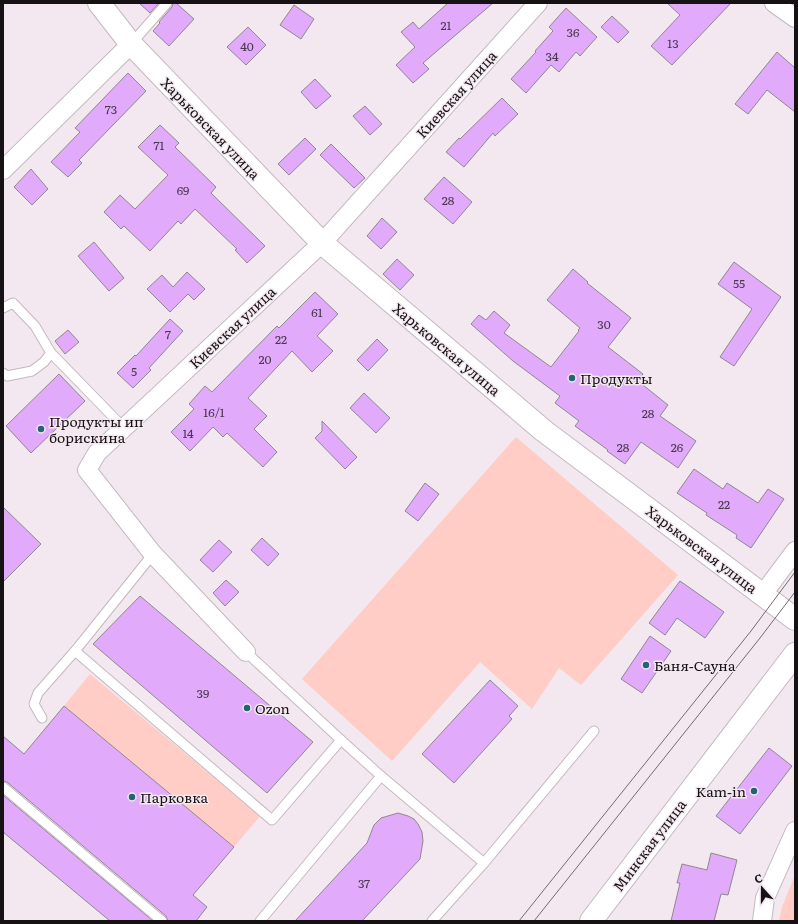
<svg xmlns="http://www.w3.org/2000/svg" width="798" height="924" viewBox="0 0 798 924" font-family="Literata,serif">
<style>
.green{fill:#ffccc6}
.building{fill:#e2aafa;stroke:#8e8891}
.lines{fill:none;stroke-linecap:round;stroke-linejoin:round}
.lane-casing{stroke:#c3b9bf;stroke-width:11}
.street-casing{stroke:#c3b9bf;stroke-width:20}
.secondary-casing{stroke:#c3b9bf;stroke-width:24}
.lane{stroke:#fff;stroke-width:9}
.street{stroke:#fff;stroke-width:18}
.secondary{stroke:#fff;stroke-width:22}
.tram{stroke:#726b6f;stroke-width:1}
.poi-dot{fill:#226477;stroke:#f3e8ef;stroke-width:1.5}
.labels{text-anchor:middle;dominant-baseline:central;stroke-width:3;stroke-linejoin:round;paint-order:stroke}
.number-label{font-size:12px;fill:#49384e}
.street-label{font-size:14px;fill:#161214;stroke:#f3e8ef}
.poi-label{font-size:14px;fill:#161214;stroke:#f3e8ef;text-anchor:start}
</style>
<rect width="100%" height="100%" fill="#f3e8ef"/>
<!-- green -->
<g class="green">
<path d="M516 437 678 575 581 685 559 668 532 709 480 662 392 761 302 679Z"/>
<path d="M90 674 260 816 234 847 64 706Z"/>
<path d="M795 875V921H779L782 907Z"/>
</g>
<!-- building -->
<g class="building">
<path d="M139 3H159L150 13Z"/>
<path d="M173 3H176L194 19 169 46 153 31 160 23 159 22 172 7Z"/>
<path d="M448 3H493L423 63 429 69 413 83 396 65 415 47 401 32 413 22 419 29Z"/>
<path d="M667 3H731L672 65 651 46 680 15Z"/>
<path d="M294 5 314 19 301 39 280 25Z"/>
<path d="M566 8 597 37 580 56 576 52 559 72 551 65 526 93 511 79 536 52 535 51 553 31 549 27Z"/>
<path d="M612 16 629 32 618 43 601 27Z"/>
<path d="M248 27 266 45 246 65 227 47Z"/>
<path d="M777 52 795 68V112L767 90 748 114 735 104Z"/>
<path d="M128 73 146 91 79 160 82 163 68 177 51 162 80 132 75 128Z"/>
<path d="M315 79 331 96 316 109 301 92Z"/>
<path d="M502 98 518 114 495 136 493 133 464 167 446 152 459 138 460 139Z"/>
<path d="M365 106 382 124 370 135 353 116Z"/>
<path d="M160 125 179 143 175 147 216 187 211 193 265 246 247 263 235 250 237 249 195 209 181 224 178 221 150 251 124 226 121 229 104 212 120 195 135 209 168 175 138 147Z"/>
<path d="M305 138 316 149 289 175 278 164Z"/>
<path d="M331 144 365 178 354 188 320 155Z"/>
<path d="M31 169 48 189 32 205 14 187Z"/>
<path d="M444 177 472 202 453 224 424 199Z"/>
<path d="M382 218 397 232 381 249 367 236Z"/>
<path d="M94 242 124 278 109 291 78 256Z"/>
<path d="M397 259 414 275 400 290 383 274Z"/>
<path d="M734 262 781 297 734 366 720 357 752 309 718 284Z"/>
<path d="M573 269 588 282 587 283 631 318 608 347 643 374 638 381 668 405 660 416 696 441 678 468 641 442 625 464 607 451 608 450 575 426 579 421 555 403 560 396 513 361 471 324 479 315 486 320 494 311 510 325 504 333 551 367 579 331 578 330 580 328 547 300Z"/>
<path d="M187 272 205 289 194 300 188 294 170 312 147 289 162 275 173 287Z"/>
<path d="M315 292 338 314 317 336 333 351 312 372 292 351 248 398 267 416 254 429 277 452 263 467 227 433 223 437 213 427 190 451 171 432 194 409 189 404 205 386 212 392 277 326 279 328Z"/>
<path d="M170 319 183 331 149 368 151 370 133 388 117 373 135 355 136 356Z"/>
<path d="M68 330 79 342 65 354 55 341Z"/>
<path d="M377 339 388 350 368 371 357 360Z"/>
<path d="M59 374 85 401 31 453 6 426Z"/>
<path d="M364 393 390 418 376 433 350 408Z"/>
<path d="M322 421 357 457 345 469 315 438 322 431Z"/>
<path d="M694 469 723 489 727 483 758 503 768 489 784 499 751 548 736 538 737 535 706 515 707 513 677 493Z"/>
<path d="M425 483 439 494 418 521 405 511Z"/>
<path d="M3 507 41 544 3 582Z"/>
<path d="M262 538 279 554 268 566 251 550Z"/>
<path d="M219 540 232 552 213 572 200 560Z"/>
<path d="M226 580 239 592 225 606 213 593Z"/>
<path d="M680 581 724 612 705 638 677 618 665 635 649 623Z"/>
<path d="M140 596 313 742 267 793 93 644Z"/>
<path d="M650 636 671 651 642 693 621 679Z"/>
<path d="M490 680 518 706 509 716 512 719 454 783 422 754Z"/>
<path d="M64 706 234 847 193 895 207 907 196 921H168L166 916 7 782 3 781V736L24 754Z"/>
<path d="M769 748 792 766 740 834 716 816Z"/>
<path d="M3 795 153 921H110L3 832Z"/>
<path d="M398 813 408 816 414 819 418 824 422 832 423 841 420 859 362 921H295L367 843 374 825 381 818Z"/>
<path d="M711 853 737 860 728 895 721 894 714 921H671L680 883H677L682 864 707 870Z"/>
</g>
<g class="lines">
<defs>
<g id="lane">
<path d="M131 44 167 3"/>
<path d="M3 308 13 303 35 326 51 353 124 428"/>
<path d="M3 373 7 376 32 371 44 362 51 353"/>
<path d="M75 651 272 820 341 740 246 652"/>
<path d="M42 718 34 704 38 693 75 651 153 554"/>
<path d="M341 740 381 776 484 863"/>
<path d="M3 787 162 921"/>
<path d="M260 921 381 776"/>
<path d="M432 921 484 863 594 731"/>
</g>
<g id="street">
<path d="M774 3 795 18"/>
<path d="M3 170 131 44"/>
<path d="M763 594 795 551"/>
<path d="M246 652 153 554 87 470 97 453 322 243 538 3"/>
<path d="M762 921 765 898 795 831"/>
</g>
<g id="secondary">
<path d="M99 3 131 44 322 243 544 431 795 619"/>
<path d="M591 921 795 654"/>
</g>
</defs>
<!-- lane casing -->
<use href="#lane" class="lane-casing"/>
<!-- street casing -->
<use href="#street" class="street-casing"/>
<!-- secondary casing -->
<use href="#secondary" class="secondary-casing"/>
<!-- lane -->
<use href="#lane" class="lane"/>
<!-- street -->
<use href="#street" class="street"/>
<!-- secondary -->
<use href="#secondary" class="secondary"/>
<!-- tram -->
<g class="tram">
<path d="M519 921 751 631 795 572"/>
<path d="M534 921 760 638 795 592"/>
</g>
</g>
<!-- markers -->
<g class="poi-dot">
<circle cx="572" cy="378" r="4"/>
<circle cx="41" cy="429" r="4"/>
<circle cx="646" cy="665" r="4"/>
<circle cx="247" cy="708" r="4"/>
<circle cx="754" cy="791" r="4"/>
<circle cx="132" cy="797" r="4"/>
</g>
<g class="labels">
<!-- number labels -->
<g class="number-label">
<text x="446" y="25">21</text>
<text x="573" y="32">36</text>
<text x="673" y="43">13</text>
<text x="247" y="46">40</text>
<text x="552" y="56">34</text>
<text x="111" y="109">73</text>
<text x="159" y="145">71</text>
<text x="183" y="190">69</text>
<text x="448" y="200">28</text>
<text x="739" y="283">55</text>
<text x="317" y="312">61</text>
<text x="604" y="324">30</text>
<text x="168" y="334">7</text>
<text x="281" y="339">22</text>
<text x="265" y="359">20</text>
<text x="134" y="371">5</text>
<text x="214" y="412">16/1</text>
<text x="648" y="413">28</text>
<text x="188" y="433">14</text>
<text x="623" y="447">28</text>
<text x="677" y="447">26</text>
<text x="724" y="504">22</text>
<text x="203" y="693">39</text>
<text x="364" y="883">37</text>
</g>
<!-- street labels -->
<g class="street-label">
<text transform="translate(456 94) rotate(-48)">Киевская улица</text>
<text transform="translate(211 128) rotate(46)">Харьковская улица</text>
<text transform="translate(232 327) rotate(-43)">Киевская улица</text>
<text transform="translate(447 349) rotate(40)">Харьковская улица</text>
<text transform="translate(702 549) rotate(37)">Харьковская улица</text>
<text transform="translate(649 845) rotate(-53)">Минская улица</text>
</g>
<!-- poi labels -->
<g class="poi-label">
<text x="580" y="378">Продукты</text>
<text x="49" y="421">Продукты ип<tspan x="49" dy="16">борискина</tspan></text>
<text x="654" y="665">Баня-Сауна</text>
<text x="255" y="708">Ozon</text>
<text x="746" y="791" text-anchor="end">Kam-in</text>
<text x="140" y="797">Парковка</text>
</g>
</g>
<!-- border -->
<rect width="798" height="924" fill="none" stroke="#161214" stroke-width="8"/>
<!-- north arrow -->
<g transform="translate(762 888) rotate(339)" stroke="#f3e8ef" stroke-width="3" paint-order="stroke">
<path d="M0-3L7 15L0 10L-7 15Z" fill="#161214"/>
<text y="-6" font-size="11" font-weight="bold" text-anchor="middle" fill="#161214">С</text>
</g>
</svg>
